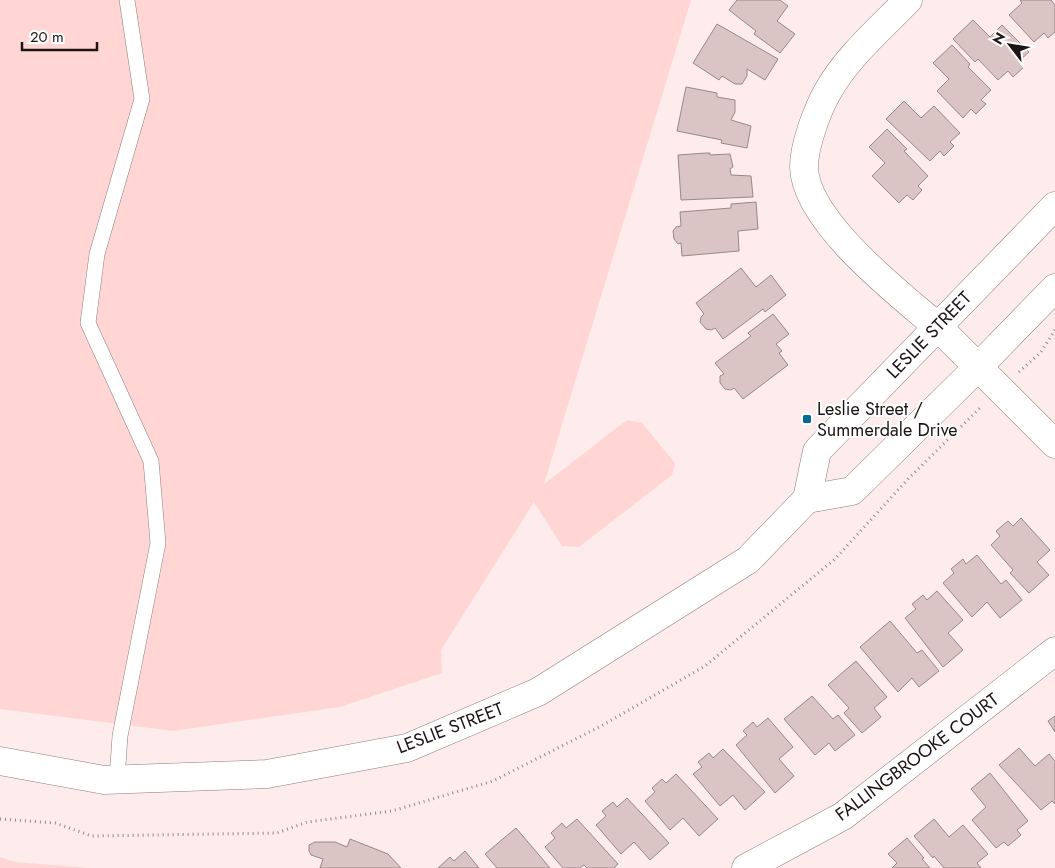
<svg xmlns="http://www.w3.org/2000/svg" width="1055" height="868" viewBox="0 0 1055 868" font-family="Jost,sans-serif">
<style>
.green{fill:#ffd6d4}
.building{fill:#dac5c4;stroke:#9a8786}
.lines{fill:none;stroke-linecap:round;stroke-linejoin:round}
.service-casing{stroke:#8f7c7b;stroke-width:16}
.minor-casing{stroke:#8f7c7b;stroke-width:29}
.tertiary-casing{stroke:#8f7c7b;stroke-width:29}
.secondary-casing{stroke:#8f7c7b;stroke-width:29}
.path{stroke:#958888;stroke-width:3;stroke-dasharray:1 4;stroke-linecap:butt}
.service{stroke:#fff;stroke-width:15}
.minor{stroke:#fff;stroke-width:28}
.tertiary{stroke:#fff;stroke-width:28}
.secondary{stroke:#fff;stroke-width:28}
.poi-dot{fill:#016a97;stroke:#fff;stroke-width:2}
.labels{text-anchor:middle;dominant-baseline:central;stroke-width:4;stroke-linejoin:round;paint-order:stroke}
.street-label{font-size:18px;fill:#1d1515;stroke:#fff}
.poi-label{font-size:18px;fill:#1d1515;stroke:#fff;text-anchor:start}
</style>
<rect width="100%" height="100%" fill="#fdeceb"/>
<!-- green -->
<g class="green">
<path d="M0 0H691L544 484 627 420 642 423 675 463 672 475 579 547 562 546 534 502 441 650 442 673 340 707 173 731 0 709Z"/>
<path d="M0 857 15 862 89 868H0Z"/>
</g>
<!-- building -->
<g class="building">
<path d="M737 0H780L788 6 777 21 795 34 780 53 754 34 756 31 729 10Z"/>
<path d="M1020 0H1051L1055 5V32L1048 38 1044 33 1034 42 1009 15 1022 3Z"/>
<path d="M973 20 990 37 1002 25 1029 52 1019 61 1024 67 1013 77 1008 71 998 80 978 59 975 62 953 39Z"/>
<path d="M717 24 778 59 765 80 747 69V76L742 84H735L722 76 719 80 693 63Z"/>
<path d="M952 45 970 64 968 67 991 90 981 100 986 104 976 114 971 109 963 118 937 91 949 79 933 63Z"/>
<path d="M686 87 717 93V97L735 100V112L731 120 751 126 747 148 721 143 722 140 677 131Z"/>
<path d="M904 101 921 118 934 106 960 133 950 142 954 146 944 156 940 151 930 161 886 119Z"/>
<path d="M887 129 907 149 904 151 928 176 918 186 922 190 913 200 907 195 899 203 872 176 885 163 869 147Z"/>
<path d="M706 153H710V155L730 154 733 167 730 169 731 175 751 176 753 197 681 200 678 155Z"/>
<path d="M756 202 758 229 738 231 739 251 682 256 681 243 678 244 674 239 673 231 676 227 681 226 680 212 731 208V204Z"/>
<path d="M741 268 756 287 771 275 786 295 765 312 763 309 723 339 715 328 711 330 706 329 700 322 701 317 704 314 696 303Z"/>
<path d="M773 314 789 334 776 344 782 351 779 353 788 365 743 399 734 388 731 390 725 389 720 383V376L724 374 715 363 751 336 748 333Z"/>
<path d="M1021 518 1050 550 1037 562 1049 575 1029 593 1010 573 1013 570 991 545 1000 536 996 531 1008 521 1013 526Z"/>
<path d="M977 555 1001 584 1006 580 1022 600 1000 618 987 602 972 617 943 583 954 573 951 569 963 559 966 564Z"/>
<path d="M937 591 963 620 948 633 963 650 943 667 905 618 916 609 912 604 923 595 927 600Z"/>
<path d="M890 621 917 653 922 650 939 671 919 687 912 678 898 692 860 647Z"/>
<path d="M856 661 887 697 874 708 881 717 862 733 844 713 849 708 828 685Z"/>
<path d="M812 696 833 719 838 715 855 735 835 751 829 743 815 755 784 719Z"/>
<path d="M1055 716V732L1048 721Z"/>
<path d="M768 718 793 747 779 759 794 776 775 793 736 745 747 735 743 731 753 722 757 727Z"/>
<path d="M1019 748 1035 766 1049 754 1055 761V804L1052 801 1041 810 999 765Z"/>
<path d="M723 749 765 792 745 810 733 795 720 806 693 774 702 767 698 762 709 753 713 758Z"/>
<path d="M990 773 1028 821 1017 830 1021 835 1008 846 1004 842 996 848 972 820 986 807 971 789Z"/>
<path d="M676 774 718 819 699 836 683 818 670 830 645 801 655 792 652 788 662 779 666 783Z"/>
<path d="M627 798 669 843 650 860 634 842 621 854 596 825 606 816 602 811 613 802 617 807Z"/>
<path d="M577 819 618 864 614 868H587L584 865 580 868H563L545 847 555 838 551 833 562 823 566 828Z"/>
<path d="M934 819 949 837 963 825 988 854 977 863 981 868H944L934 856 933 858 914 836Z"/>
<path d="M516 828 539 855 550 868H497L485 854Z"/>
<path d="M907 838 924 858 922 859 930 868H892L897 863 888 854Z"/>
<path d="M350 839 388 854 401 868H320L323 859 311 855 309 851V845L315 842H335L347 847Z"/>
<path d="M465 851 479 868H438L450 857 454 861Z"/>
</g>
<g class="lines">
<defs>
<path id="service" d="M117 779 120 736 158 543 151 461 88 323 97 254 142 99 127 0"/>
<g id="minor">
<path d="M908 0C881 28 847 57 828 91 817 110 804 146 804 167 805 221 898 293 938 327"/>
<path d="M746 868 843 816 1055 651"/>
</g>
<path id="tertiary" d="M938 327 1055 444"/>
<g id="secondary">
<path d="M807 499 852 491 978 367 1055 288"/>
<path d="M0 761 104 780 267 774 407 748 538 692 748 560 807 499 817 451 1055 206"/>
</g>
</defs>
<!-- service casing -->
<use href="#service" class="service-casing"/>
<!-- minor casing -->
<use href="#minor" class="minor-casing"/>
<!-- tertiary casing -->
<use href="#tertiary" class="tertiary-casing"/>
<!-- secondary casing -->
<use href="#secondary" class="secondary-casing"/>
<!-- path -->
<g class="path">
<path d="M1019 372 1041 352 1055 330"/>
<path d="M0 819 55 823 92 836 277 833 307 822 392 811 493 781 603 725 705 666 835 559 908 479 981 407"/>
</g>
<!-- service -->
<use href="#service" class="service"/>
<!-- minor -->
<use href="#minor" class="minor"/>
<!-- tertiary -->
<use href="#tertiary" class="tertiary"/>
<!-- secondary -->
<use href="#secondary" class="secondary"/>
</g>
<!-- markers -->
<rect class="poi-dot" x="802" y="414" width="10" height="10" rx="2.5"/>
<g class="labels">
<!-- street labels -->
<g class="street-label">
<text transform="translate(929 335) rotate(-46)">LESLIE STREET</text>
<text transform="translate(450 728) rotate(-21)">LESLIE STREET</text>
<text transform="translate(917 757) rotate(-37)">FALLINGBROOKE COURT</text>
</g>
<!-- poi labels -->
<g class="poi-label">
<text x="817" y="409">Leslie Street /<tspan x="817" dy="21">Summerdale Drive</tspan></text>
</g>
</g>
<!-- north arrow -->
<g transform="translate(1010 45) rotate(301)" stroke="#ffffff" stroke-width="4" paint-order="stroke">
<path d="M0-4L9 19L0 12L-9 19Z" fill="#1d1515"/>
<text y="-8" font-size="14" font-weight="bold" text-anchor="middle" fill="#1d1515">N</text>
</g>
<!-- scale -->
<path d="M22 42v8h75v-8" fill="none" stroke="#1d1515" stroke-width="2.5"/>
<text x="30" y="42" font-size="15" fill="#1d1515" stroke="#ffffff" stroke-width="4" paint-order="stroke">20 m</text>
</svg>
